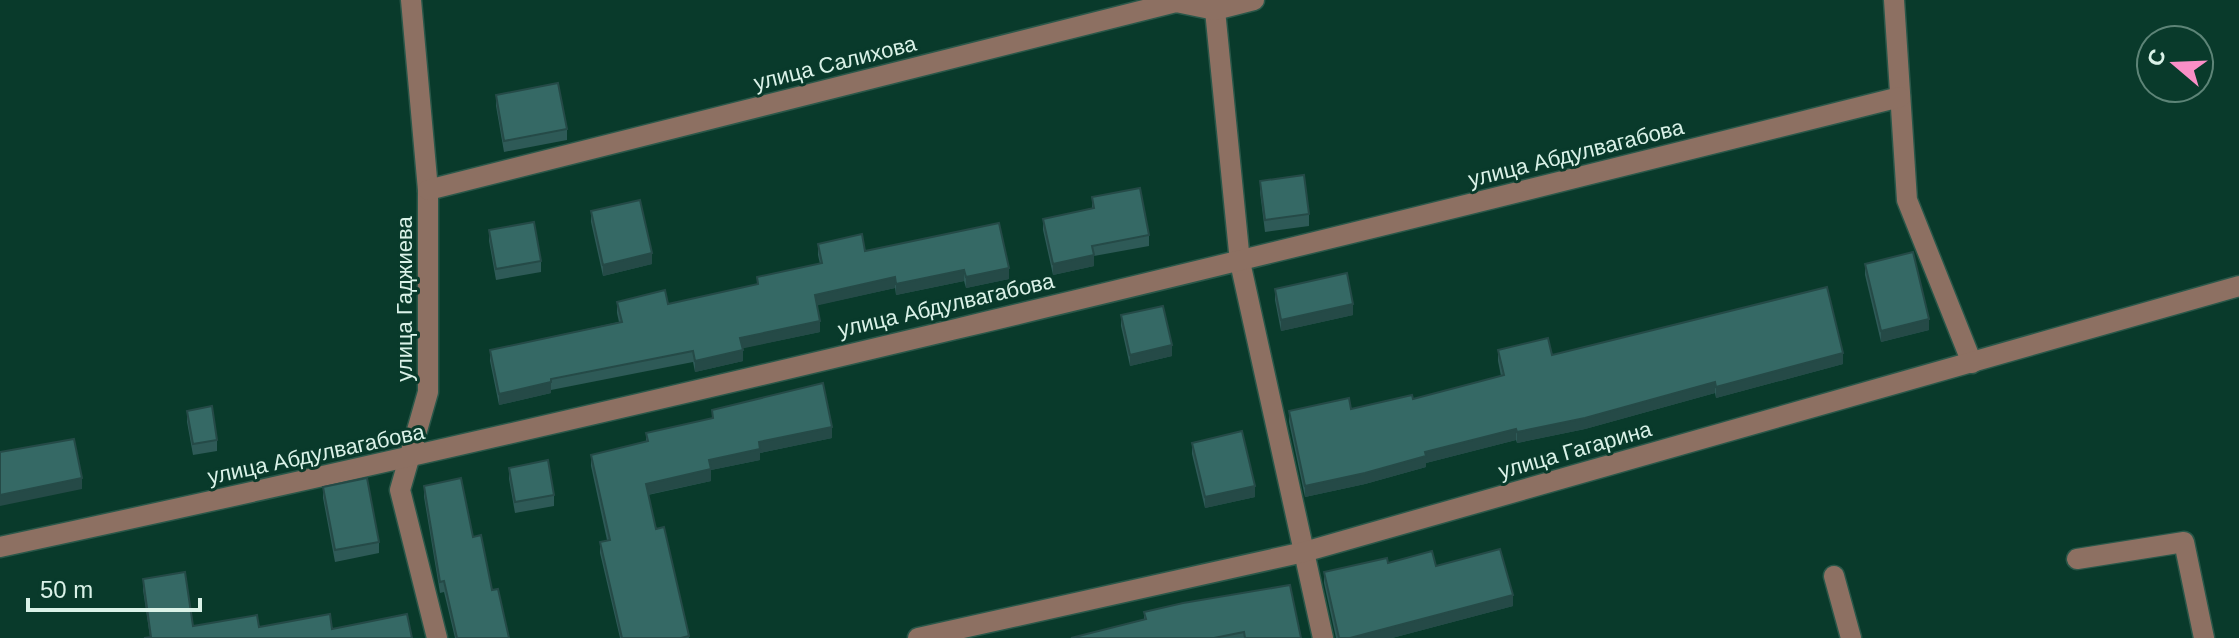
<svg xmlns="http://www.w3.org/2000/svg" width="2239" height="638" viewBox="0 0 2239 638" font-family="Helvetica,sans-serif">
<style>
.lines{fill:none;stroke-linecap:round;stroke-linejoin:round}
.minor-casing{stroke:#2a5749;stroke-width:23}
.minor{stroke:#8d7062;stroke-width:20}
.wall{fill:#2e5a57}
.shaded-wall{fill:#254a47}
.building{fill:#356965;stroke:#254a47;stroke-width:2}
.labels{text-anchor:middle;dominant-baseline:central;stroke-width:6;stroke-linejoin:round;paint-order:stroke}
.street-label{font-size:22px;fill:#daf2e8;stroke:#093a2b}
</style>
<rect width="100%" height="100%" fill="#093a2b"/>
<g class="lines">
<defs>
<g id="minor">
<path d="M411 0 428 190V392L400 490 437 638"/>
<path d="M1214 0 1240 262 1323 638"/>
<path d="M1894 0 1907 200 1972 363"/>
<path d="M428 190 1176 2 1215 10 1254 0"/>
<path d="M0 547C637 410 1269 255 1900 97"/>
<path d="M2077 559 2184 542 2204 638"/>
<path d="M1834 576 1851 638"/>
<path d="M918 638 1304 552 2239 286"/>
</g>
</defs>
<!-- minor casing -->
<use href="#minor" class="minor-casing"/>
<!-- minor -->
<use href="#minor" class="minor"/>
</g>
<!-- wall -->
<g class="wall">
<path d="M496 95 567 129V140L504 152 496 106Z"/>
<path d="M1260 181 1309 214V226L1265 232 1260 192Z"/>
<path d="M1092 197 1149 235V246L1094 256V266L1053 275 1043 230V219L1092 208Z"/>
<path d="M591 211 652 264 603 276 591 222Z"/>
<path d="M489 230 541 261V272L496 280 489 241Z"/>
<path d="M818 244 865 251 1009 279 966 288 964 281 896 295 895 288 817 305 820 332 742 348 743 361 695 372 693 362 551 390V393L499 405 490 361V350L619 322 617 313V302L668 304 757 284V277L820 264 818 255Z"/>
<path d="M1865 264 1929 330 1881 342 1865 275Z"/>
<path d="M1275 289 1353 315 1281 331 1275 300Z"/>
<path d="M1121 315 1172 356 1130 366 1121 326Z"/>
<path d="M1498 350 1552 355 1843 364 1716 398 1715 393 1585 429 1517 443 1516 440 1426 463V467L1365 484 1305 497 1289 422V411L1351 409 1413 399 1501 376 1498 361Z"/>
<path d="M712 410 832 438 760 453V460L711 470V481L648 495 656 529 689 638H620L600 553V542L607 540 591 466V455L646 442V433L712 418Z"/>
<path d="M187 411 217 440V451L193 455 187 422Z"/>
<path d="M1192 443 1255 497 1205 508 1192 454Z"/>
<path d="M509 468 554 495V506L515 513 509 479Z"/>
<path d="M424 486 473 537 509 638H455L444 592 440 593 424 497Z"/>
<path d="M323 487 379 542V553L335 562 323 498Z"/>
<path d="M1388 563 1436 566 1513 606 1392 638H1336L1324 583V572Z"/>
<path d="M143 579 193 626 332 629 150 637 143 590Z"/>
<path d="M1144 612 1301 638H1071L1144 619Z"/>
</g>
<!-- shaded-wall -->
<g class="shaded-wall">
<path d="M652 253V264L603 276V265Z"/>
<path d="M1094 255V266L1053 275V264Z"/>
<path d="M1009 268V279L966 288V277Z"/>
<path d="M964 270V281L896 295V284Z"/>
<path d="M895 277V288L815 306V295Z"/>
<path d="M1353 304V315L1281 331V320Z"/>
<path d="M1929 319V330L1881 342V331Z"/>
<path d="M820 321V332L740 349V338Z"/>
<path d="M1172 345V356L1130 366V355Z"/>
<path d="M743 350V361L695 372V361Z"/>
<path d="M1843 353V364L1716 398V387Z"/>
<path d="M551 382V393L499 405V394Z"/>
<path d="M1715 382V393L1585 429 1517 443V432Z"/>
<path d="M832 427V438L760 453V460L711 470V481L646 495V484L709 460 759 442Z"/>
<path d="M1516 429V440L1426 463V467L1365 484 1305 497V486L1425 452Z"/>
<path d="M82 478V489L0 506V495Z"/>
<path d="M1255 486V497L1205 508V497Z"/>
<path d="M1513 595V606L1392 638H1350Z"/>
</g>
<!-- building -->
<g class="building">
<path d="M558 83 567 129 504 141 496 95Z"/>
<path d="M1304 175 1309 214 1265 220 1260 181Z"/>
<path d="M1140 188 1149 235 1092 246 1094 255 1053 264 1043 219 1094 208 1092 197Z"/>
<path d="M640 200 652 253 603 265 591 211Z"/>
<path d="M534 222 541 261 496 269 489 230Z"/>
<path d="M999 223 1009 268 966 277 964 270 896 284 895 277 815 295 820 321 740 338 743 350 695 361 693 351 551 379V382L499 394 490 350 622 322 617 302 665 290 668 304 758 284 757 277 822 263 818 244 862 234 865 251Z"/>
<path d="M1913 252 1929 319 1881 331 1865 264Z"/>
<path d="M1347 273 1353 304 1281 320 1275 289Z"/>
<path d="M1827 287 1843 353 1716 387 1715 382 1585 418 1517 432 1516 429 1425 452 1426 456 1365 473 1305 486 1289 411 1349 398 1351 409 1412 395 1413 399 1504 375 1498 350 1548 338 1552 355Z"/>
<path d="M1163 306 1172 345 1130 355 1121 315Z"/>
<path d="M823 383 832 427 759 442 760 449 709 460 711 469 646 484 656 529 664 527 689 636 681 638H622L600 542 610 540 591 455 648 441 646 433 713 418 712 410Z"/>
<path d="M212 406 217 440 193 444 187 411Z"/>
<path d="M1242 431 1255 486 1205 497 1192 443Z"/>
<path d="M74 439 82 478 0 495V452Z"/>
<path d="M548 460 554 495 515 502 509 468Z"/>
<path d="M367 478 379 542 335 550 323 487Z"/>
<path d="M461 478 473 537 481 535 492 590 498 589 509 638H457L444 581 440 582 424 486Z"/>
<path d="M1500 549 1513 595 1350 638H1339L1324 572 1387 558 1388 563 1432 551 1436 566Z"/>
<path d="M185 572 193 626 257 615 259 627 330 614 332 629 407 614 412 638H144L151 637 143 579Z"/>
<path d="M1290 585 1301 638H1245L1244 632 1214 638H1071L1146 619 1144 612 1183 603Z"/>
</g>
<g class="labels">
<!-- street labels -->
<g class="street-label">
<text transform="translate(835 63) rotate(-14)">улица Салихова</text>
<text transform="translate(1576 153) rotate(-14)">улица Абдулвагабова</text>
<text transform="translate(404 299) rotate(-90)">улица Гаджиева</text>
<text transform="translate(946 305) rotate(-13)">улица Абдулвагабова</text>
<text transform="translate(1575 450) rotate(-16)">улица Гагарина</text>
<text transform="translate(316 454) rotate(-12)">улица Абдулвагабова</text>
</g>
</g>
<!-- north arrow -->
<g transform="translate(2175 64) rotate(289)"><circle r="38" fill="#093a2b" stroke="#5d8477" stroke-width="2"/>
<path d="M0-6L14 30L0 20L-14 30Z" fill="#fa8fc7"/>
<text y="-12" font-size="22" font-weight="bold" text-anchor="middle" fill="#daf2e8">С</text>
</g>
<!-- scale -->
<path d="M28 598v12h172v-12" fill="none" stroke="#daf2e8" stroke-width="4"/>
<text x="40" y="598" font-size="24" fill="#daf2e8" stroke="#093a2b" stroke-width="6" paint-order="stroke">50 m</text>
</svg>
